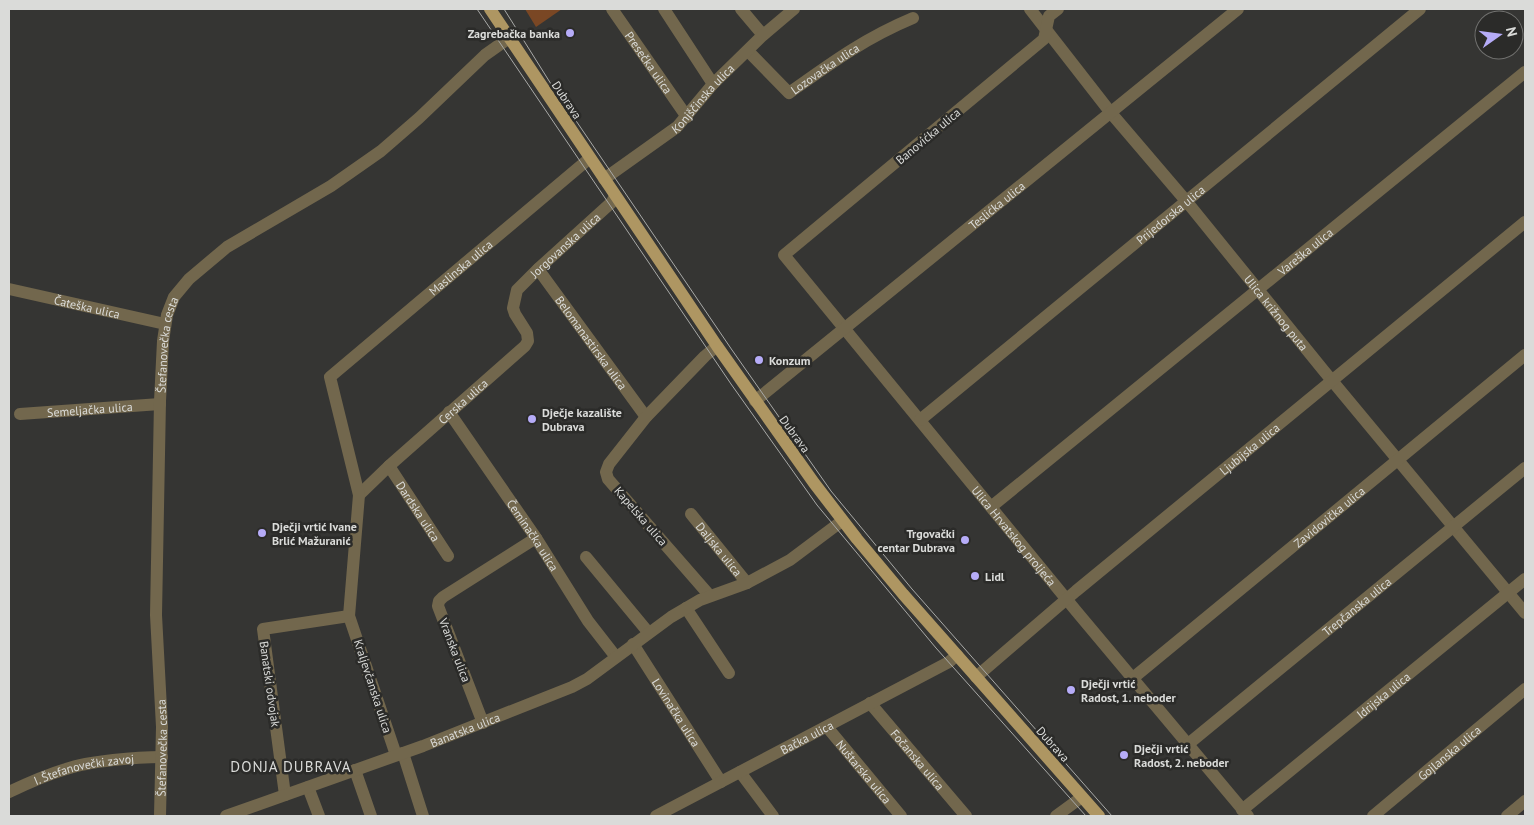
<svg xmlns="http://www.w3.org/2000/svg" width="1534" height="825" viewBox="0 0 1534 825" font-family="'PT Sans',sans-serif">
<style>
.green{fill:#7a4724}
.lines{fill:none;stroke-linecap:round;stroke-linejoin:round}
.minor{stroke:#72674d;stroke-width:12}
.major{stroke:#ae9662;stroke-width:12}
.tram{stroke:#a8a9a7;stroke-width:1}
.poi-dot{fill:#b6acf8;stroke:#2b2b29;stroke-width:2}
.labels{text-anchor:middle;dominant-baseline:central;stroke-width:5;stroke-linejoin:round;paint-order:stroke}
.poi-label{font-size:12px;font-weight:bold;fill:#dadbd9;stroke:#2b2b29;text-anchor:start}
.street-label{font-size:12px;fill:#dadbd9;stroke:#2b2b29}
.quarter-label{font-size:15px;letter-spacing:1px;fill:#dadbd9;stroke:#2b2b29}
</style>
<rect width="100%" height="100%" fill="#353533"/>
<!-- green -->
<path class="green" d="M525 9H562L536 27Z"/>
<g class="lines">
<!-- minor -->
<g class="minor">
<path id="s1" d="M612 9 687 117"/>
<path d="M664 9 713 84"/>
<path d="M741 9 763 35"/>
<path id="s2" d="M1030 9 1111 113 1187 202 1324 371 1525 613"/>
<path id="s3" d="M1058 9 1049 16 1044 39 784 255 1077 612 1248 816"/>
<path id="s4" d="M748 51 789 93C831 63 865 38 913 18"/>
<path id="s5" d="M604 179 677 127 713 84 761 37 794 9"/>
<path id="s6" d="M538 269 646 417"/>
<path id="s7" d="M9 289 165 324"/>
<path id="s8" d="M755 401 1238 9"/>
<path id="s9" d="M449 412 536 538 588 621 616 657"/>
<path id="s10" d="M20 414 160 404"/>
<path id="s11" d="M920 420 1420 9"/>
<path id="s12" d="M389 466 448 556"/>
<path id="s13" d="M359 495 389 466 525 346 528 341 527 333 515 314 513 308 517 290 538 269 612 202 615 196"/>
<path id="s14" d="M991 507 1525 72"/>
<path id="s15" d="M691 514 747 583"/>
<path d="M586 557 648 632"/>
<path d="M710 596 608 479 606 472 609 464 646 417 705 356 717 346"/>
<path d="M686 608 729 673"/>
<path id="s16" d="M633 644 721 782"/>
<path id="s17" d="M976 677 1076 591 1525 222"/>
<path id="s18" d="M1133 678 1525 355"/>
<path id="s19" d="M870 703 966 816"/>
<path d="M483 723 438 606 439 601 443 597 536 538"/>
<path id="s20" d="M827 727 901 816"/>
<path id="s21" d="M1187 745 1525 468"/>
<path d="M403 753 423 816"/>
<path id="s22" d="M396 755 349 616 359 495 330 377 590 158"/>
<path d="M355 770 371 816"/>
<path d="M740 772 773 816"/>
<path d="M308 787 319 816"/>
<path id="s23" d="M9 792C28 783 46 775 66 769 89 761 137 757 162 757"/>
<path d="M285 795 263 629 349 616"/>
<path id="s24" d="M1242 810 1525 579"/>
<path id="s25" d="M160 816 162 727 156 615 160 401 163 341 167 315 174 297 189 279 227 247 331 186 381 151 419 118 485 55 509 38"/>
<path id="s26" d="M226 816 423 746 572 687 587 679 671 617 700 600 747 583 790 560 842 521"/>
<path id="s27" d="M656 816 949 662 957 655"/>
<path d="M1056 816 1082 797"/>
<path id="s28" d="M1373 816 1525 689"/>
<path d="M1507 816 1525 801"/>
</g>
<!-- major -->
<path class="major" d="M490 9 717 346 814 483 857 539 903 594 1099 816"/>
<!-- tram -->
<g class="tram">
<path d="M477 9 731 384 817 505 936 648 1086 816"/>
<path d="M504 9 551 84 732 350 831 491 912 589 1112 816"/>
</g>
</g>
<!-- markers -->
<g class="poi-dot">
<circle cx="570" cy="33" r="5"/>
<circle cx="759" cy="360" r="5"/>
<circle cx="532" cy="419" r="5"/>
<circle cx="262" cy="533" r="5"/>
<circle cx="965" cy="540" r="5"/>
<circle cx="975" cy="576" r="5"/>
<circle cx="1071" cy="690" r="5"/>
<circle cx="1124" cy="755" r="5"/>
</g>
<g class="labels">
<!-- poi labels -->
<g class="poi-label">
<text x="560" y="33" text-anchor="end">Zagrebačka banka</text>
<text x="769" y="360">Konzum</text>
<text x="542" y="412">Dječje kazalište<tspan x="542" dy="14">Dubrava</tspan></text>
<text x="272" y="526">Dječji vrtić Ivane<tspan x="272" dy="14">Brlić Mažuranić</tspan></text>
<text x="955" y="533" text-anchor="end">Trgovački<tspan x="955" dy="14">centar Dubrava</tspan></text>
<text x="985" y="576">Lidl</text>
<text x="1081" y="683">Dječji vrtić<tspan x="1081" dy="14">Radost, 1. neboder</tspan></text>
<text x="1134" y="748">Dječji vrtić<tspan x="1134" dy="14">Radost, 2. neboder</tspan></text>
</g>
<!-- street labels -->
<g class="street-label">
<text stroke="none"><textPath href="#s1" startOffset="65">Presečka ulica</textPath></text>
<text stroke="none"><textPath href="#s4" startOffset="102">Lozovačka ulica</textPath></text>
<text stroke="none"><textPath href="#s5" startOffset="128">Konjščinska ulica</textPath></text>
<text transform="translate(567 100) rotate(56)">Dubrava</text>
<text transform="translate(928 136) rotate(-40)">Banovićka ulica</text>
<text stroke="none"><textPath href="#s8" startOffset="311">Teslićka ulica</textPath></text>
<text stroke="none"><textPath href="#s11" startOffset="324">Prijedorska ulica</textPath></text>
<text stroke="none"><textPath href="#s13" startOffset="350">Jorgovanska ulica</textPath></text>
<text stroke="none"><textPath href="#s14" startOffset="405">Vareška ulica</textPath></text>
<text stroke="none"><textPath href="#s22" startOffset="560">Maslinska ulica</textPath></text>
<text stroke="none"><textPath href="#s7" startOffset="80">Čateška ulica</textPath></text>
<text stroke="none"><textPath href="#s2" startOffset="391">Ulica križnog puta</textPath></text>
<text stroke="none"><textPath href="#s6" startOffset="91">Belomanastirska ulica</textPath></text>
<text stroke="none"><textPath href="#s25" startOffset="472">Štefanovečka cesta</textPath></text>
<text stroke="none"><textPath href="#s13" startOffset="140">Cerska ulica</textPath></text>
<text stroke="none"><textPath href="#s10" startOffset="70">Semeljačka ulica</textPath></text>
<text transform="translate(795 434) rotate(54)">Dubrava</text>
<text stroke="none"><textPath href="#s17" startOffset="356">Ljubijska ulica</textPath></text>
<text stroke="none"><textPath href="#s12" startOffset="54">Dardska ulica</textPath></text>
<text transform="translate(641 516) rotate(49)">Kapelska ulica</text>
<text stroke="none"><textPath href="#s18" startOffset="254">Zavidovička ulica</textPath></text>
<text stroke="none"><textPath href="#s9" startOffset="149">Čeminačka ulica</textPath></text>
<text stroke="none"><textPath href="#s3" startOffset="736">Ulica Hrvatskog proljeća</textPath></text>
<text stroke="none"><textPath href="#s15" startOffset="45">Daljska ulica</textPath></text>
<text stroke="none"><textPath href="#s21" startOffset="219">Trepčanska ulica</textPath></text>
<text transform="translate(455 650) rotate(69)">Vranska ulica</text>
<text transform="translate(270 684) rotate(82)">Banatski odvojak</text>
<text transform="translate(373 686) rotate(72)">Kraljevčanska ulica</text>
<text stroke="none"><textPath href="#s24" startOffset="182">Idrijska ulica</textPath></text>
<text stroke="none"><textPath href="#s16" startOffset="81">Lovinačka ulica</textPath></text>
<text stroke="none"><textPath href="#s26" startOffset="254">Banatska ulica</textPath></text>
<text stroke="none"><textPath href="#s27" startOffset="170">Bačka ulica</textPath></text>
<text transform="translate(1053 744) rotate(48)">Dubrava</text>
<text stroke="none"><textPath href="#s25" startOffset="68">Štefanovečka cesta</textPath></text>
<text stroke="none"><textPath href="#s28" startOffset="99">Gojlanska ulica</textPath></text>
<text stroke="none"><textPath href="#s19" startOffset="74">Fočanska ulica</textPath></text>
<text stroke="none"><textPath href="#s23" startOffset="79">I. Štefanovečki zavoj</textPath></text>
<text stroke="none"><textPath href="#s20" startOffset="58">Nuštarska ulica</textPath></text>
</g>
<!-- quarter labels -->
<g class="quarter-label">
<text x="291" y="766">DONJA DUBRAVA</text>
</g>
</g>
<!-- border -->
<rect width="1534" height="825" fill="none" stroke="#dadbd9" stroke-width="20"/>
<!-- north arrow -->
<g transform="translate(1499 35) rotate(76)"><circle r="24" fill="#2b2b29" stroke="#71716f"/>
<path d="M0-4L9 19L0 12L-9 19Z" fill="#b6acf8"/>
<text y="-8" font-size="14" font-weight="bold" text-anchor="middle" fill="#dadbd9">N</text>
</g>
</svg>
